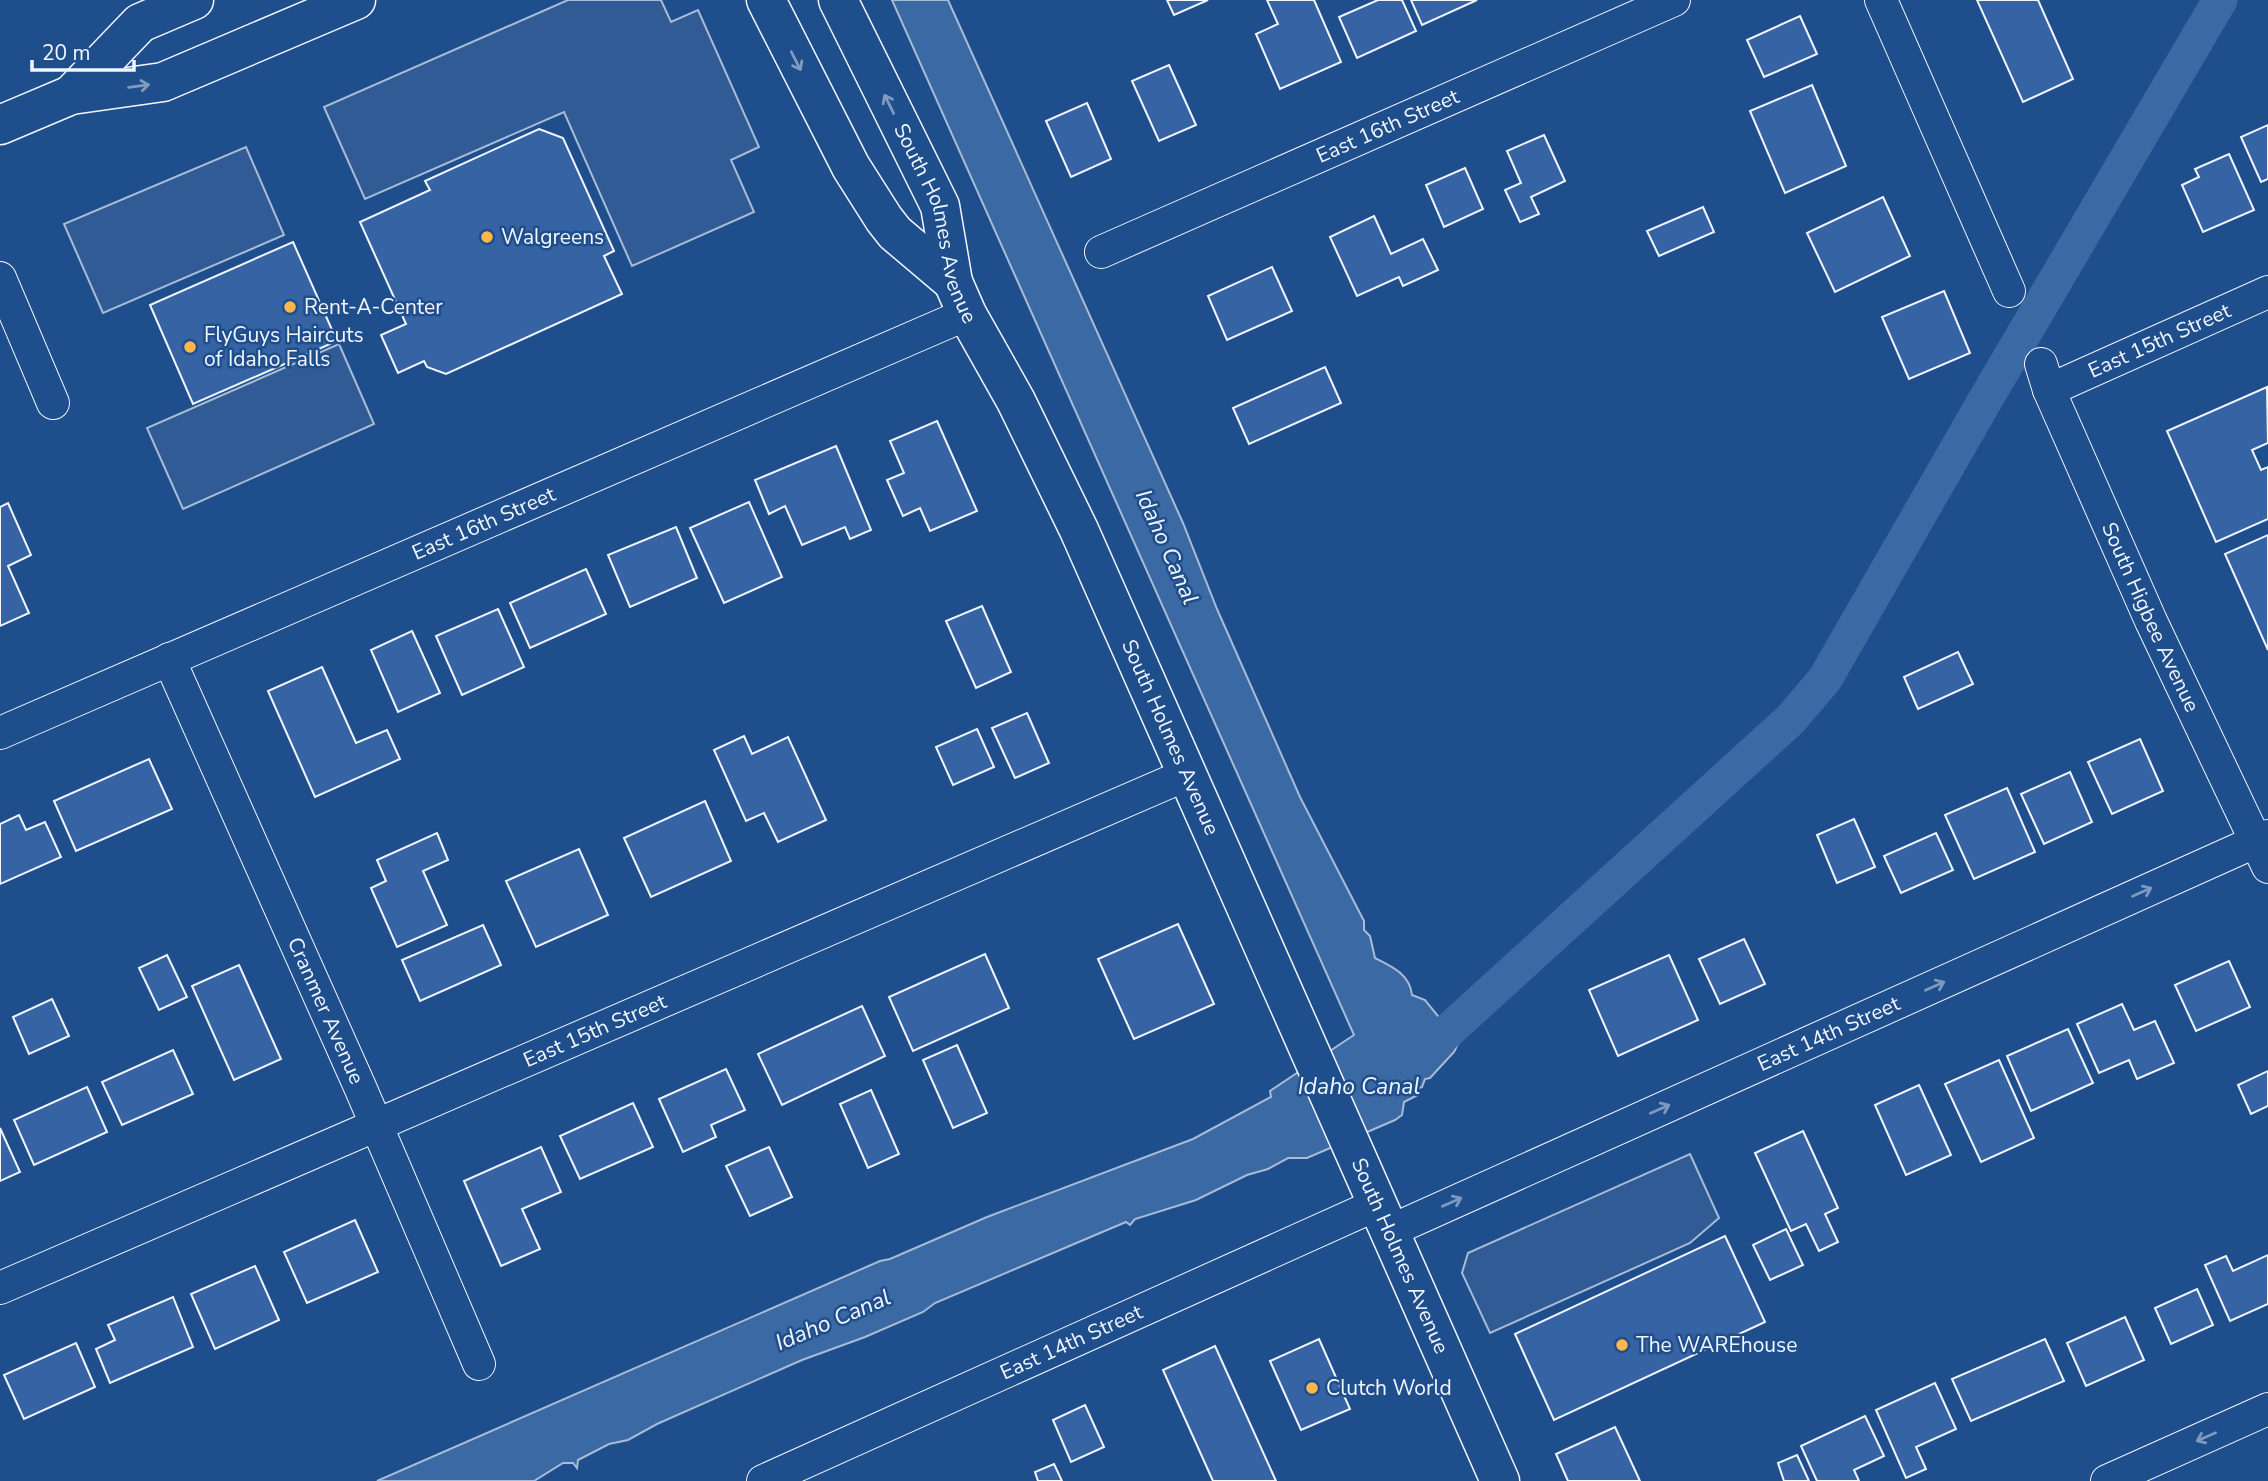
<svg xmlns="http://www.w3.org/2000/svg" width="2268" height="1481" viewBox="0 0 2268 1481" font-family="'Nunito Sans',sans-serif">
<style>
.parking{fill:#305b95;stroke:#a8bbd7;stroke-width:2}
.water{fill:#3b69a3;stroke:#a8bbd7;stroke-width:2}
.lines{fill:none;stroke-linecap:round;stroke-linejoin:round}
.canal{stroke:#3b69a3;stroke-width:35}
.building{fill:#3563a3;stroke:#f2f6ff;stroke-width:2}
.minor-casing{stroke:#f2f6ff;stroke-width:34}
.secondary-casing{stroke:#f2f6ff;stroke-width:41}
.primary-casing{stroke:#f2f6ff;stroke-width:41}
.minor{stroke:#1f4e8c;stroke-width:32}
.secondary{stroke:#1f4e8c;stroke-width:38}
.primary{stroke:#1f4e8c;stroke-width:38}
.oneway{stroke:#7e9ac0}
.poi-dot{fill:#ffb74d;stroke:#1f4e8c;stroke-width:2.5}
.labels{text-anchor:middle;dominant-baseline:central;stroke-width:5;stroke-linejoin:round;paint-order:stroke}
.street-label{font-size:21px;fill:#f2f6ff;stroke:#1f4e8c}
.poi-label{font-size:21px;fill:#f2f6ff;stroke:#1f4e8c;text-anchor:start}
.water-label{font-size:23px;font-style:italic;fill:#f2f6ff;stroke:#1f4e8c}
</style>
<rect width="100%" height="100%" fill="#1f4e8c"/>
<!-- parking -->
<g class="parking">
<path d="M568 0H661L671 22 698 10 759 147 731 160 754 212 632 266 564 112 365 199 324 107Z"/>
<path d="M246 147 284 235 103 313 64 224Z"/>
<path d="M339 344 374 424 183 509 147 428Z"/>
<path d="M1690 1154 1719 1218 1690 1243 1490 1333 1462 1273 1468 1253Z"/>
</g>
<!-- water -->
<path class="water" d="M892 0H948L1183 523 1217 609 1300 797 1364 921V930L1370 936 1375 958C1391 966 1410 974 1412 995L1425 1000 1459 1042 1454 1052 1430 1078 1425 1079 1422 1087 1417 1089 1418 1095 1404 1102 1402 1115 1395 1120 1307 1158H1288L1268 1169 1247 1175 1196 1200 1135 1219 1130 1225 1126 1222 935 1303 923 1312 865 1337 802 1360 657 1424 628 1440 609 1444 578 1460 577 1468 573 1463H563L534 1481H377L880 1261 890 1259 987 1217 1193 1139 1271 1097 1270 1091 1354 1035Z"/>
<g class="lines">
<!-- canal -->
<path class="canal" d="M1414 1062 1791 719 1825 679 1984 402 2220 0"/>
</g>
<!-- building -->
<g class="building">
<path d="M1167 0H1208L1174 15Z"/>
<path d="M1267 0H1314L1341 62 1280 89 1256 34 1278 24Z"/>
<path d="M1378 0H1402L1416 31 1357 58 1339 17Z"/>
<path d="M1411 0H1477L1422 25Z"/>
<path d="M1977 0H2038L2073 79 2023 102Z"/>
<path d="M1800 16 1817 54 1764 77 1747 40Z"/>
<path d="M1169 65 1196 125 1159 141 1132 81Z"/>
<path d="M1812 85 1846 166 1785 193 1750 111Z"/>
<path d="M1087 103 1111 159 1071 177 1046 121Z"/>
<path d="M2268 125V179L2261 182 2241 137Z"/>
<path d="M539 129 563 138 614 251 604 256 622 294 446 374 427 367 424 361 398 373 381 335 406 324 360 222 430 190 425 181Z"/>
<path d="M1544 135 1565 181 1531 197 1539 214 1520 222 1505 190 1521 183 1507 151Z"/>
<path d="M2229 154 2254 210 2203 232 2182 185 2199 177 2195 169Z"/>
<path d="M1465 168 1483 209 1444 227 1426 185Z"/>
<path d="M1883 197 1910 256 1835 292 1807 233Z"/>
<path d="M1703 207 1714 232 1659 256 1647 231Z"/>
<path d="M1374 216 1391 254 1423 239 1438 270 1403 286 1399 277 1357 296 1330 237Z"/>
<path d="M293 242 337 341 193 404 150 305Z"/>
<path d="M1272 267 1292 311 1227 340 1208 296Z"/>
<path d="M1944 291 1970 353 1909 379 1882 317Z"/>
<path d="M1325 367 1341 403 1249 444 1233 408Z"/>
<path d="M2267 387 2268 443 2252 450 2261 470 2268 467V519L2216 542 2167 431Z"/>
<path d="M937 421 977 511 930 531 920 508 903 516 887 480 904 473 890 441Z"/>
<path d="M836 446 871 530 850 539 845 527 802 545 785 506 769 514 755 480Z"/>
<path d="M749 502 782 577 724 603 690 528Z"/>
<path d="M8 503 31 555 8 566 29 613 0 626V507Z"/>
<path d="M676 527 697 578 630 607 608 555Z"/>
<path d="M2268 535V650L2225 554Z"/>
<path d="M586 569 606 614 530 648 510 603Z"/>
<path d="M982 606 1011 672 976 688 946 621Z"/>
<path d="M498 609 524 667 462 695 436 636Z"/>
<path d="M412 631 440 693 398 712 371 650Z"/>
<path d="M1958 652 1973 684 1918 709 1904 677Z"/>
<path d="M322 667 356 743 387 730 400 759 315 797 268 691Z"/>
<path d="M1027 713 1049 763 1015 778 992 728Z"/>
<path d="M977 729 994 767 953 785 936 747Z"/>
<path d="M744 736 752 754 788 737 826 820 778 842 764 813 746 821 714 750Z"/>
<path d="M2140 739 2163 791 2112 814 2088 762Z"/>
<path d="M149 759 172 809 76 851 54 801Z"/>
<path d="M2070 772 2092 822 2044 844 2021 794Z"/>
<path d="M2007 788 2035 852 1974 879 1945 815Z"/>
<path d="M705 801 731 861 651 897 624 838Z"/>
<path d="M19 815 26 830 45 822 61 857 0 884V824Z"/>
<path d="M1854 819 1875 867 1837 883 1817 835Z"/>
<path d="M437 833 448 860 423 871 447 925 397 947 371 888 386 881 377 860Z"/>
<path d="M1936 833 1953 870 1901 893 1884 856Z"/>
<path d="M579 849 608 915 536 947 506 881Z"/>
<path d="M1178 924 1214 1004 1134 1039 1098 959Z"/>
<path d="M483 925 501 965 420 1001 402 960Z"/>
<path d="M1744 939 1765 984 1720 1004 1699 959Z"/>
<path d="M985 954 1009 1008 913 1051 889 997Z"/>
<path d="M167 955 187 997 159 1010 139 968Z"/>
<path d="M1669 955 1698 1020 1618 1056 1589 990Z"/>
<path d="M2229 961 2250 1007 2196 1031 2175 985Z"/>
<path d="M239 965 281 1059 234 1080 192 986Z"/>
<path d="M52 999 69 1036 29 1054 13 1017Z"/>
<path d="M2122 1004 2134 1030 2155 1021 2174 1063 2137 1079 2129 1060 2099 1073 2077 1024Z"/>
<path d="M862 1006 885 1056 782 1105 758 1054Z"/>
<path d="M2068 1029 2093 1083 2031 1111 2007 1056Z"/>
<path d="M957 1045 987 1113 953 1128 923 1060Z"/>
<path d="M173 1050 193 1094 122 1125 102 1082Z"/>
<path d="M1999 1060 2034 1138 1981 1162 1945 1084Z"/>
<path d="M726 1069 745 1110 711 1125 716 1137 683 1152 659 1099Z"/>
<path d="M2268 1071V1106L2251 1114 2238 1085Z"/>
<path d="M1919 1085 1951 1155 1906 1175 1875 1105Z"/>
<path d="M87 1087 107 1132 34 1165 14 1120Z"/>
<path d="M871 1090 899 1154 868 1168 840 1104Z"/>
<path d="M633 1103 653 1147 580 1179 560 1136Z"/>
<path d="M0 1128 20 1172 0 1181Z"/>
<path d="M1803 1131 1838 1208 1825 1214 1838 1242 1819 1251 1806 1224 1791 1231 1755 1153Z"/>
<path d="M541 1147 561 1192 522 1209 540 1249 501 1266 464 1181Z"/>
<path d="M769 1147 792 1197 750 1216 726 1166Z"/>
<path d="M355 1220 378 1272 307 1303 284 1252Z"/>
<path d="M1786 1229 1803 1265 1770 1280 1753 1245Z"/>
<path d="M1725 1236 1765 1322 1554 1420 1515 1334Z"/>
<path d="M2268 1255V1304L2230 1321 2205 1265 2226 1256 2233 1271Z"/>
<path d="M255 1266 279 1320 215 1349 191 1294Z"/>
<path d="M2197 1289 2213 1325 2171 1344 2155 1308Z"/>
<path d="M173 1297 193 1347 110 1383 96 1349 115 1340 108 1325Z"/>
<path d="M2125 1317 2144 1360 2086 1386 2067 1343Z"/>
<path d="M1319 1339 1350 1409 1301 1430 1270 1361Z"/>
<path d="M2045 1339 2064 1381 1971 1421 1952 1379Z"/>
<path d="M76 1343 95 1387 24 1419 4 1375Z"/>
<path d="M1215 1346 1276 1481H1213L1163 1370Z"/>
<path d="M1935 1383 1956 1429 1916 1447 1926 1469 1906 1478 1876 1410Z"/>
<path d="M1085 1405 1104 1447 1071 1462 1053 1420Z"/>
<path d="M1865 1416 1884 1456 1854 1470 1859 1481H1817L1801 1446Z"/>
<path d="M1615 1427 1640 1481H1568L1556 1454Z"/>
<path d="M1797 1455 1809 1481H1784L1778 1463Z"/>
<path d="M1054 1464 1062 1481H1038L1035 1472Z"/>
</g>
<g class="lines">
<defs>
<g id="minor">
<path d="M1881 0 2009 291"/>
<path id="s1" d="M1101 252 1674 0"/>
<path d="M0 278 53 403"/>
<path id="s2" d="M2041 364 2049 390 2151 621 2268 867"/>
<path id="s3" d="M2049 390 2268 292"/>
<path id="s4" d="M169 659 360 1087 479 1364"/>
<path id="s5" d="M0 733 967 314"/>
<path id="s6" d="M1390 1231 2268 836"/>
<path id="s7" d="M0 1288 1188 774"/>
<path id="s8" d="M763 1481 1378 1204"/>
<path d="M2107 1481 2268 1409"/>
</g>
<g id="secondary">
<path d="M766 0 851 167 884 219 895 233 953 282"/>
<path id="s9" d="M838 0 940 206 953 282 967 314 1016 401 1079 530 1500 1481"/>
</g>
<g id="primary">
<path d="M71 95 140 23 194 0"/>
<path d="M0 125 71 95 163 82 356 0"/>
</g>
</defs>
<!-- minor casing -->
<use href="#minor" class="minor-casing"/>
<!-- secondary casing -->
<use href="#secondary" class="secondary-casing"/>
<!-- primary casing -->
<use href="#primary" class="primary-casing"/>
<!-- minor -->
<use href="#minor" class="minor"/>
<!-- secondary -->
<use href="#secondary" class="secondary"/>
<!-- primary -->
<use href="#primary" class="primary"/>
</g>
<!-- one-way arrows -->
<defs><path id="oneway-shaft" d="M-6 0H5M1.5-3L5.5 0L1.5 3" fill="none" stroke-width="1.6" stroke-linecap="round" stroke-linejoin="round" transform="scale(1.75)"/></defs>
<g class="oneway">
<use href="#oneway-shaft" transform="translate(796 61) rotate(63)"/>
<use href="#oneway-shaft" transform="translate(139 86) rotate(-8)"/>
<use href="#oneway-shaft" transform="translate(889 104) rotate(-116)"/>
<use href="#oneway-shaft" transform="translate(2142 892) rotate(-24)"/>
<use href="#oneway-shaft" transform="translate(1935 986) rotate(-24)"/>
<use href="#oneway-shaft" transform="translate(1660 1109) rotate(-24)"/>
<use href="#oneway-shaft" transform="translate(1452 1202) rotate(-24)"/>
<use href="#oneway-shaft" transform="translate(2206 1437) rotate(156)"/>
</g>
<!-- markers -->
<g class="poi-dot">
<circle cx="487" cy="237" r="7"/>
<circle cx="290" cy="307" r="7"/>
<circle cx="190" cy="347" r="7"/>
<circle cx="1622" cy="1345" r="7"/>
<circle cx="1312" cy="1388" r="7"/>
</g>
<g class="labels">
<!-- street labels -->
<g class="street-label">
<text stroke="none"><textPath href="#s1" startOffset="313">East 16th Street</textPath></text>
<text stroke="none"><textPath href="#s9" startOffset="245">South Holmes Avenue</textPath></text>
<text stroke="none"><textPath href="#s3" startOffset="121">East 15th Street</textPath></text>
<text stroke="none"><textPath href="#s5" startOffset="527">East 16th Street</textPath></text>
<text stroke="none"><textPath href="#s2" startOffset="276">South Higbee Avenue</textPath></text>
<text stroke="none"><textPath href="#s9" startOffset="812">South Holmes Avenue</textPath></text>
<text stroke="none"><textPath href="#s4" startOffset="385">Cranmer Avenue</textPath></text>
<text stroke="none"><textPath href="#s7" startOffset="648">East 15th Street</textPath></text>
<text stroke="none"><textPath href="#s6" startOffset="481">East 14th Street</textPath></text>
<text stroke="none"><textPath href="#s9" startOffset="1379">South Holmes Avenue</textPath></text>
<text stroke="none"><textPath href="#s8" startOffset="338">East 14th Street</textPath></text>
</g>
<!-- poi labels -->
<g class="poi-label">
<text x="501" y="237">Walgreens</text>
<text x="304" y="307">Rent-A-Center</text>
<text x="204" y="335">FlyGuys Haircuts<tspan x="204" dy="24">of Idaho Falls</tspan></text>
<text x="1636" y="1345">The WAREhouse</text>
<text x="1326" y="1388">Clutch World</text>
</g>
<!-- water labels -->
<g class="water-label">
<text transform="translate(1167 547) rotate(66)">Idaho Canal</text>
<text x="1359" y="1086">Idaho Canal</text>
<text transform="translate(833 1320) rotate(-23)">Idaho Canal</text>
</g>
</g>
<!-- scale -->
<path d="M32 60v10h102v-10" fill="none" stroke="#f2f6ff" stroke-width="3.5"/>
<text x="42" y="60" font-size="21" fill="#f2f6ff" stroke="#1f4e8c" stroke-width="5" paint-order="stroke">20 m</text>
</svg>
